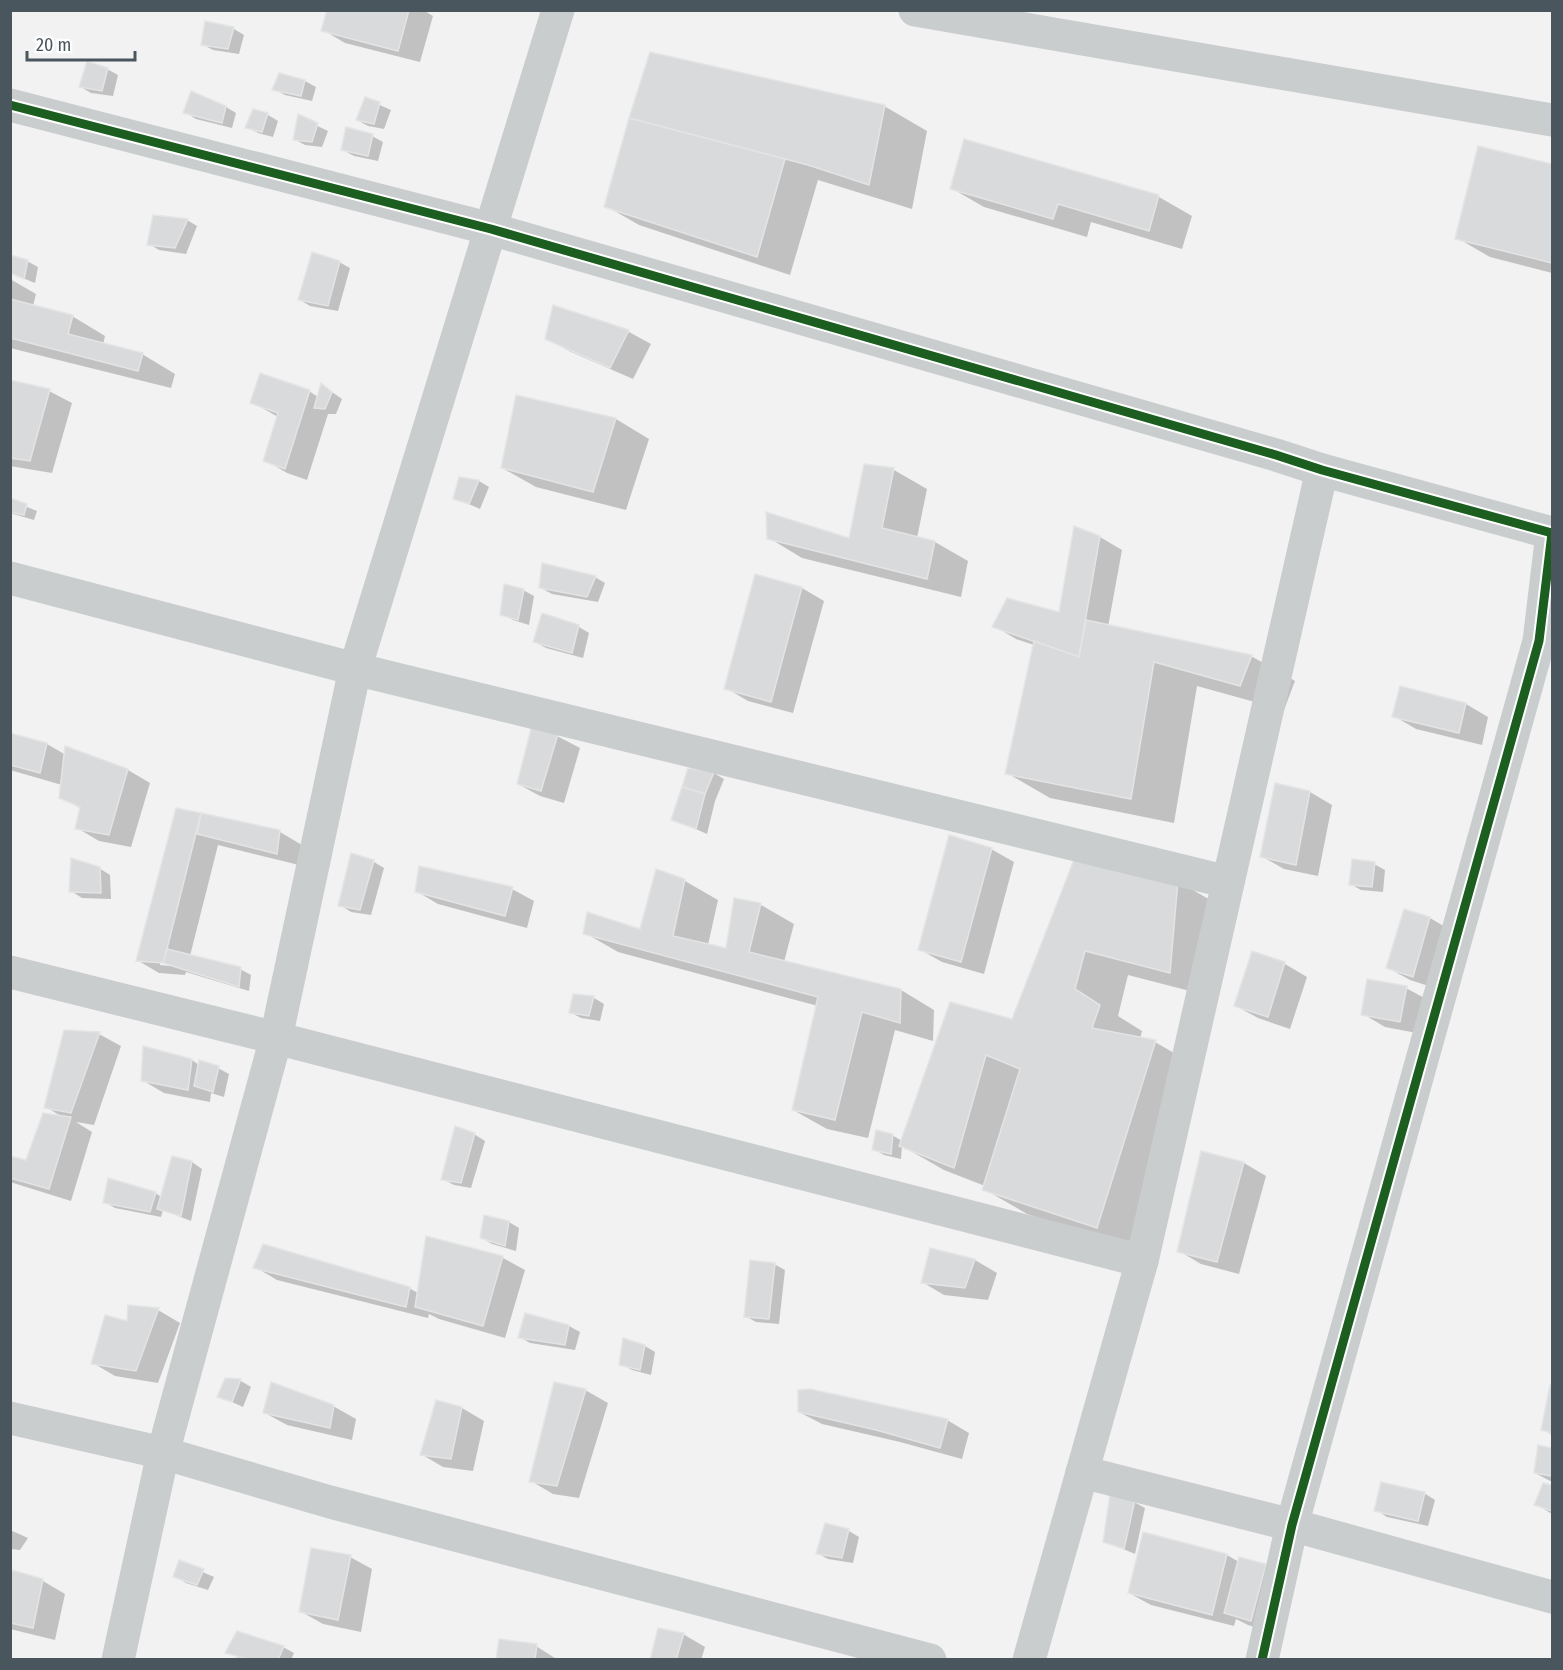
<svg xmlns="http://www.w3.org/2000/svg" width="1563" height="1670" viewBox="0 0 1563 1670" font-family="'Fira Sans Condensed',sans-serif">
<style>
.shadow{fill:#0003;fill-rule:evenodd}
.building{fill:#d9dadb;stroke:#e4e4e5;stroke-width:1.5}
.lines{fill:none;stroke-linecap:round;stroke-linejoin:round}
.minor{stroke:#cacdce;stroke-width:33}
.cycleway-casing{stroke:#fff;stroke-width:13}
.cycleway{stroke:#1b5e20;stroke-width:9}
</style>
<rect width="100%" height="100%" fill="#f3f2f2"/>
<!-- shadow -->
<g class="shadow">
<path d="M328 10H423L433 16 420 62 345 43 323 30Z"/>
<path d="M207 23 234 29 244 35 239 54 213 50 202 44Z"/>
<path d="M107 69 118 75 113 96 91 93 81 87Z"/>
<path d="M280 75 305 81 316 87 312 101 285 95 274 89Z"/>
<path d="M366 99 391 110 384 129 368 126 357 120Z"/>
<path d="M884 106 927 131 912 209 818 180 790 275 639 225 606 206 636 121 631 117Z"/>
<path d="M226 107 236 113 232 128 196 119 185 112Z"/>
<path d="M254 111 268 115 278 121 273 137 258 133 247 127Z"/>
<path d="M299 117 328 131 322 147 305 145 294 139Z"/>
<path d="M372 136 383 142 378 161 354 156 343 150Z"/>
<path d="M965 141 1159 197 1192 216 1182 249 1091 222 1087 237 984 207 951 188Z"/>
<path d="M1479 148 1552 166V273L1490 257 1457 238Z"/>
<path d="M187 220 197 226 186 254 159 250 149 244Z"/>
<path d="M10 257 27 261 38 267 35 283 13 274H10Z"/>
<path d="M339 262 350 268 338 311 310 306 300 300Z"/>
<path d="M10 279 36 294 33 306 72 316 105 336 103 345 142 354 175 374 171 388 10 348Z"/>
<path d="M554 307 629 332 651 344 633 379 569 351 547 339Z"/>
<path d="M10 382 49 391 72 403 52 473 10 466Z"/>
<path d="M322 385 342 399 336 414H328L307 480 287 473 265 460 278 417 252 402 309 391 318 397Z"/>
<path d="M517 396 616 419 649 439 626 510 536 487 502 468Z"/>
<path d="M865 466 894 470 927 489 917 538 935 542 968 561 961 597 802 558 769 538 851 540Z"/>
<path d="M460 479 479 481 489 487 480 509 455 498Z"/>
<path d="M10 500 37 511 34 520 10 513Z"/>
<path d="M1100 537 1122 550 1108 627 1251 656 1295 681 1284 710 1197 686 1174 823 1050 798 1007 773 1034 645 1016 639 994 626 1060 614Z"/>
<path d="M595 577 605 583 598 602 552 594 541 588Z"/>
<path d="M802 588 824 601 793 713 748 701 726 688Z"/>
<path d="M523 590 534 596 529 625 513 620 502 614Z"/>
<path d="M543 615 579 627 589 633 583 658 546 648 535 642Z"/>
<path d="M1401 688 1466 704 1488 717 1482 745 1416 729 1394 716Z"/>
<path d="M10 735 47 744 66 755 67 748 128 770 150 783 131 847 99 841 77 828 81 809 61 797 62 785 10 770Z"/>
<path d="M557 736 580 748 564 803 540 796 518 784Z"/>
<path d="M689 770 714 773 724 779 715 801 707 834 673 819Z"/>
<path d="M1276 785 1310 792 1332 805 1318 876 1284 869 1261 856Z"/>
<path d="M178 810 280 832 302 845 299 865 218 845 190 956 240 969 251 975 249 991 186 972 185 975 159 973 137 960ZM160 962 170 963V966L160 965Z"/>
<path d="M991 849 1014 862 984 974 942 962 919 949Z"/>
<path d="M353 855 374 862 384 868 371 915 351 912 340 905Z"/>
<path d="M1076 859 1177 881 1221 906 1213 997 1128 975 1118 1016 1142 1031 1140 1039 1155 1042 1198 1067 1141 1251 1027 1214 984 1189 985 1186 944 1170 902 1146 901 1159 884 1155 874 1149 892 1135 902 1141 1013 1021Z"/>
<path d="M1374 864 1385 870 1383 892 1361 890 1350 884Z"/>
<path d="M99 868 110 875 111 899 82 898 71 891Z"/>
<path d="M657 871 685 881 718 900 708 945 727 950 736 900 761 905 794 924 784 962 901 990 934 1010 933 1041 895 1030 868 1138 827 1129 793 1110 818 1006 618 952 585 933 641 931Z"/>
<path d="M512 889 534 901 527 928 438 904 416 891Z"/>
<path d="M1430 918 1452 931 1435 988 1410 980 1388 968Z"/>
<path d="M1253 953 1285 964 1307 977 1290 1029 1258 1018 1236 1006Z"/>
<path d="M1406 988 1428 1000 1422 1034 1385 1027 1363 1014Z"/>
<path d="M574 996 594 998 604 1004 600 1021 581 1018 570 1012Z"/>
<path d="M66 1031 99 1034 121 1046 94 1125 76 1122 92 1132 71 1201 10 1182V1157L27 1162 64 1118 46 1107Z"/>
<path d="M192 1060 199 1065 218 1068 229 1074 224 1097 211 1093 210 1102 164 1093 142 1080Z"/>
<path d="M474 1134 485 1141 471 1188 454 1185 443 1179Z"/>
<path d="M1202 1152 1244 1163 1266 1176 1239 1274 1201 1264 1179 1251Z"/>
<path d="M192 1162 202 1169 191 1221 163 1210 161 1217 115 1208 105 1202 155 1193 162 1197Z"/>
<path d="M509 1222 519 1228 516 1251 492 1244 482 1238Z"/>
<path d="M427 1238 503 1258 525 1270 505 1338 439 1319 429 1314 428 1318 277 1280 255 1267 409 1288 418 1293Z"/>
<path d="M931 1250 975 1260 997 1273 988 1300 944 1295 922 1282Z"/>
<path d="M774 1264 785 1270 779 1324 756 1322 745 1316Z"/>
<path d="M130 1307 158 1310 180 1323 158 1383 115 1376 93 1363 128 1323Z"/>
<path d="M526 1315 569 1326 580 1332 575 1350 530 1343 520 1337Z"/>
<path d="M645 1346 655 1352 651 1375 632 1370 621 1364Z"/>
<path d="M226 1379 241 1381 251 1387 243 1407 219 1396Z"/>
<path d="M1551 1386 1552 1387V1435L1543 1429Z"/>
<path d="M585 1390 608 1403 579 1498 553 1494 531 1481Z"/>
<path d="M333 1406 356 1419 352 1440 287 1425 265 1413Z"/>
<path d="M462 1408 484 1421 473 1471 443 1467 421 1454Z"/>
<path d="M799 1412 947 1420 969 1433 962 1459 900 1442 822 1424Z"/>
<path d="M1539 1447 1552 1449V1482L1535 1473Z"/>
<path d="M1544 1485 1552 1487V1514L1536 1504Z"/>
<path d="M1424 1493 1435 1500 1428 1526 1387 1517 1376 1510Z"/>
<path d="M1134 1502 1145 1508 1135 1554 1104 1541Z"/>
<path d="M10 1530 28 1538 20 1550 10 1549Z"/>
<path d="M849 1531 859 1537 853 1563 828 1559 817 1553Z"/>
<path d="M1227 1555 1239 1562 1265 1566 1288 1579 1273 1633 1248 1625 1236 1619 1234 1626 1151 1605 1129 1593Z"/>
<path d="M350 1557 372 1569 361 1632 323 1624 300 1611Z"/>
<path d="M180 1562 214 1577 208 1590 186 1583 175 1576Z"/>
<path d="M13 1572 43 1581 65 1594 55 1640 10 1629V1583Z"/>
<path d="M683 1634 705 1647 701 1660H651Z"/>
<path d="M536 1646 558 1660H497Z"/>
<path d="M283 1647 294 1653 291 1660H243L227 1652Z"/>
</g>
<!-- building -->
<g class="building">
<path d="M327 10H409L398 51 321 31Z"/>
<path d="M205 21 234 27 228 49 201 45Z"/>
<path d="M650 52 885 105 869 185 808 165 629 118Z"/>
<path d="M87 61 108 68 102 91 79 87Z"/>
<path d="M279 73 305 80 301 96 272 90Z"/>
<path d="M191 91 226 106 222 123 183 113Z"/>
<path d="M365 97 380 102 374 124 356 120Z"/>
<path d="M253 109 268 113 262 132 245 128Z"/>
<path d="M298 114 318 123 312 142 293 140Z"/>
<path d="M629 118 785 159 757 257 604 207Z"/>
<path d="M346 127 373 134 368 156 341 150Z"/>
<path d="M964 139 1159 195 1149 231 1058 204 1053 219 950 189Z"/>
<path d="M1478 146 1552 164V263L1455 239Z"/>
<path d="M153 215 188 219 175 248 147 245Z"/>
<path d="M312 252 340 261 328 306 298 300Z"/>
<path d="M10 255 28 260 24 279 10 273Z"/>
<path d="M10 299 73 315 68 334 143 353 138 371 10 338Z"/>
<path d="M553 305 629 330 610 368 545 339Z"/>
<path d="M260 373 310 390 285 469 263 461 278 413 250 403Z"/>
<path d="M10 380 50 389 30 461 10 458Z"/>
<path d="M321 383 332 392 325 409 314 408Z"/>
<path d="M516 395 616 418 593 492 501 468Z"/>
<path d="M864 464 894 468 882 528 935 541 927 579 767 539 766 512 849 538Z"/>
<path d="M459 477 479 480 469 504 453 499Z"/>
<path d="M10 498 27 504 24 515 10 512Z"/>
<path d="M1074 526 1100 536 1079 657 992 627 1007 598 1059 612Z"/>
<path d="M542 563 596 576 587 597 539 588Z"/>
<path d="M755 574 802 587 771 702 724 689Z"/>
<path d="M504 584 524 589 518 620 500 615Z"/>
<path d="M542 613 579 625 572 653 533 642Z"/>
<path d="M1086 620 1252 655 1240 686 1154 662 1131 799 1005 774 1034 641 1079 657Z"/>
<path d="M1400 686 1466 703 1459 733 1392 717Z"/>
<path d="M532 725 558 734 541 791 517 784Z"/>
<path d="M10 733 47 743 40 773 10 765Z"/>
<path d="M65 746 128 769 109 835 75 829 80 807 59 798Z"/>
<path d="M688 768 714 772 705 794 682 787Z"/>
<path d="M1275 783 1310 791 1296 865 1260 857Z"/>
<path d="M682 787 705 794 696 829 671 820Z"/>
<path d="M176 808 201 813 167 949 163 963 136 961Z"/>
<path d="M201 813 280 830 277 854 197 834Z"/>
<path d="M949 835 992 848 961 962 918 950Z"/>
<path d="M351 853 374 860 360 910 338 906Z"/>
<path d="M1075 857 1178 880 1170 973 1085 951 1075 989 1100 1005 1092 1028 1156 1040 1097 1228 982 1190 1020 1069 986 1055 954 1168 899 1146 950 1002 1012 1019Z"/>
<path d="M71 858 100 867 101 893 69 892Z"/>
<path d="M1352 859 1375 862 1372 887 1349 885Z"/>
<path d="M419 866 513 887 505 916 415 892Z"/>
<path d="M656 869 685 879 673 936 726 948 734 898 761 903 749 952 901 989 900 1023 862 1012 835 1120 792 1110 818 997 583 934 587 912 640 929Z"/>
<path d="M1404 909 1430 917 1413 977 1386 968Z"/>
<path d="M167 949 241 967 239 987 163 963Z"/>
<path d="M1252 951 1285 962 1268 1017 1234 1006Z"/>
<path d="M1367 979 1407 986 1400 1022 1361 1015Z"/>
<path d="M573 994 594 996 589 1016 569 1013Z"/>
<path d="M64 1030 100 1032 71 1113 44 1108Z"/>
<path d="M143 1046 192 1059 188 1090 141 1081Z"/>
<path d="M199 1060 219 1066 213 1092 194 1086Z"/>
<path d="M43 1113 71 1117 49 1189 10 1178V1156L26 1160Z"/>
<path d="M455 1126 475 1133 461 1183 441 1180Z"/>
<path d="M876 1130 893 1134 891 1154 872 1150Z"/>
<path d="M1201 1151 1244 1162 1217 1262 1177 1252Z"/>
<path d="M172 1156 192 1161 181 1216 157 1209Z"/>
<path d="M108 1178 156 1192 150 1212 103 1203Z"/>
<path d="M484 1215 509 1221 505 1246 480 1238Z"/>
<path d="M426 1236 503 1256 483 1326 415 1307Z"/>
<path d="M263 1244 410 1287 406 1307 253 1268Z"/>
<path d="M930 1248 975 1259 965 1288 921 1283Z"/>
<path d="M750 1260 775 1263 769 1319 744 1317Z"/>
<path d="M128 1305 159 1308 136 1371 91 1364 105 1315 127 1321Z"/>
<path d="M525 1313 569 1325 565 1345 518 1338Z"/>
<path d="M623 1338 645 1345 640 1370 619 1365Z"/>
<path d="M225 1378 241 1379 232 1402 217 1397Z"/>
<path d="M271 1382 334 1405 330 1428 263 1413Z"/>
<path d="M554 1382 586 1389 557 1486 529 1482Z"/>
<path d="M1550 1385H1552V1433L1541 1430Z"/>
<path d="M810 1389 948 1419 940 1448 876 1430 798 1412V1390Z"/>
<path d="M436 1400 462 1407 451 1459 420 1455Z"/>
<path d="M1538 1445 1552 1448V1476L1534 1473Z"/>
<path d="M1381 1482 1425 1492 1418 1521 1374 1511Z"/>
<path d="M1543 1483 1552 1485V1511L1534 1505Z"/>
<path d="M1110 1494 1135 1500 1124 1549 1103 1542Z"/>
<path d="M825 1523 849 1529 842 1558 816 1554Z"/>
<path d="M1143 1532 1227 1554 1212 1615 1128 1593Z"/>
<path d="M311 1548 351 1555 338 1620 299 1612Z"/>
<path d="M1239 1557 1266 1564 1251 1621 1224 1613Z"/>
<path d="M179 1560 204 1569 197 1585 173 1577Z"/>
<path d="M12 1570 43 1579 33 1628 10 1623V1577Z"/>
<path d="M658 1628 684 1633 676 1660H650Z"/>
<path d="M237 1631 284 1646 278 1660H251L225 1653Z"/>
<path d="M499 1639 537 1644 535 1660H496Z"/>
</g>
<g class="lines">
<!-- minor -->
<g class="minor">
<path d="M915 10 1552 120"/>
<path d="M10 105 491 229 1276 455 1322 470 1552 533 1539 641 1292 1525 1262 1660"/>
<path d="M10 578 355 669 1228 882"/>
<path d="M10 972 276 1038 1142 1261"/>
<path d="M10 1418 163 1453 330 1502 930 1660"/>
<path d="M1082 1472 1292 1525 1552 1597"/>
<path d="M118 1660 163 1453 276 1038 355 669 558 10"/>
<path d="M1029 1660 1142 1261 1322 470"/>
</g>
<defs>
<path id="cycleway" d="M10 105 491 229 1276 455 1322 470 1552 533 1539 641 1292 1525 1262 1660"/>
</defs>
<!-- cycleway casing -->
<use href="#cycleway" class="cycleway-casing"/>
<!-- cycleway -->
<use href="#cycleway" class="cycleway"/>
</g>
<!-- border -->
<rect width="1563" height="1670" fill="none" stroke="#4a565e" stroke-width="24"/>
<!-- scale -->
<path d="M27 51v9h108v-9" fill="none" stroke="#4a565e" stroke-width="3"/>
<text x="36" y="51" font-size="18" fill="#4a565e" stroke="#ffffff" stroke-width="4.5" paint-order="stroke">20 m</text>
</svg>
